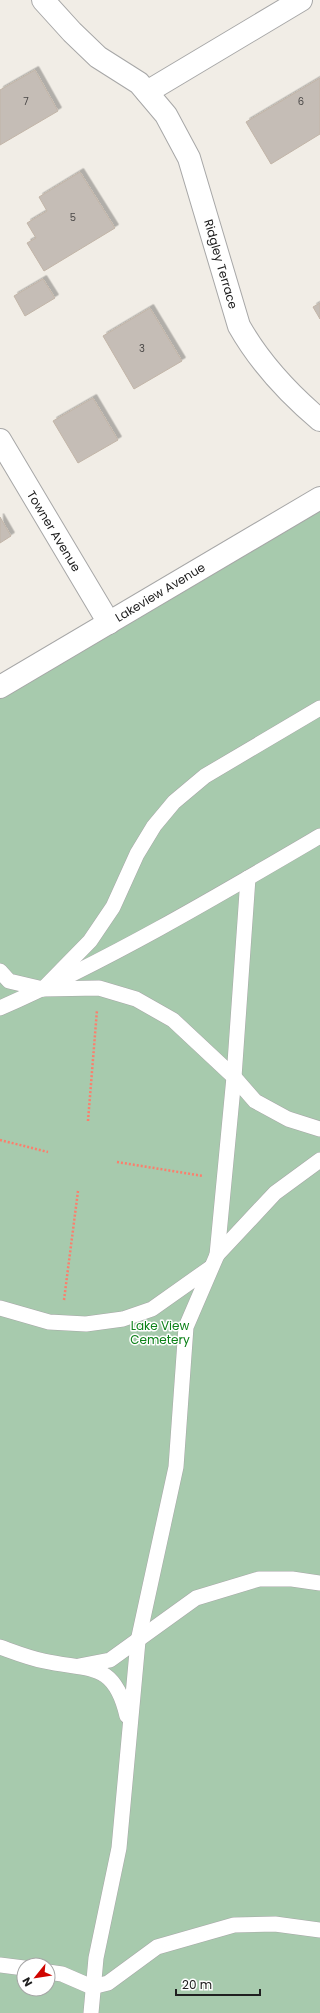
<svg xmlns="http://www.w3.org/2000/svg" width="320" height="2013" viewBox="0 0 320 2013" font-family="Poppins,sans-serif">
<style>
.cemetery{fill:#a7caad;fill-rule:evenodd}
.building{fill:#c5bdb6;stroke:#c2b5a8;filter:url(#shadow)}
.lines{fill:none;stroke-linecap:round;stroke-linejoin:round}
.service-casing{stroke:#a7a7a7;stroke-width:16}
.minor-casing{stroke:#a7a7a7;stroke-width:24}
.path{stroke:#fb7f6d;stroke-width:2.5;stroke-dasharray:2 2;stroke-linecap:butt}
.service{stroke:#fff;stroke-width:15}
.minor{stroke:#fff;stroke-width:22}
.labels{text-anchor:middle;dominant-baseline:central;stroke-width:3;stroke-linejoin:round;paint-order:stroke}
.number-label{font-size:10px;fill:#494746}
.street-label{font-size:12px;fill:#202020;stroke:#fff}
.park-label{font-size:12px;fill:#0b8118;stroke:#fff}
</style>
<defs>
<filter id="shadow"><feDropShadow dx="3.5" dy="-3.5" stdDeviation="0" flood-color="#0004"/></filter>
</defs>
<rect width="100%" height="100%" fill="#f1ede6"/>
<!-- cemetery -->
<path class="cemetery" d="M320 508V2013H0V698ZM24 1965H48V1989H24Z"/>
<!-- building -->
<g class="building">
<path d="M35 70 58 111 0 145V90Z"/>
<path d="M320 78V134L271 164 246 122Z"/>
<path d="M80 172 115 228 44 271 27 243 36 238 27 223 47 211 39 197Z"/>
<path d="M43 279 55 298 25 316 14 296Z"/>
<path d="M320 303V319L313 307Z"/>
<path d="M150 308 182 361 134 389 103 336Z"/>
<path d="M93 398 118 440 78 463 53 421Z"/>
<path d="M0 517 11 536 0 543Z"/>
</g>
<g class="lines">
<defs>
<g id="service">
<path d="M0 971 9 981 43 989 99 988 136 999 173 1020 234 1077 255 1101 288 1119 320 1129"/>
<path d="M43 989 90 941 113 907 137 854 154 826 174 802 205 776 320 708"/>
<path d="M0 1008C111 959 216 897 320 836"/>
<path d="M217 1255 234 1077 248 878"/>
<path d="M0 1308 49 1322 86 1324 123 1319 152 1309 210 1268"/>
<path d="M0 1647C14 1652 29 1658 44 1661 89 1671 114 1660 127 1716"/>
<path d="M79 1666 110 1660 196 1598 259 1579H292L320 1583"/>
<path d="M0 1965 24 1968"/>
<path d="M48 1972 62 1974 92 1987 108 1983 157 1947 234 1925 275 1924 320 1930"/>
<path d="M91 2013 96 1958 119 1848 138 1641 176 1467 186 1327 217 1255 275 1193 320 1160"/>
</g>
<g id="minor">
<path d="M43 0 72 32 98 57 139 83 166 115 189 158 239 326C260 363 288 393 320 420"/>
<path d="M147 92 301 0"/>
<path d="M0 440 109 623"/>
<path d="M0 687 320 498"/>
</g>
</defs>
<!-- service casing -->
<use href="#service" class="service-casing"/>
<!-- minor casing -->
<use href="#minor" class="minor-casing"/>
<!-- path -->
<g class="path">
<path d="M88 1121 97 1010"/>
<path d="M0 1140 48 1152"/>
<path d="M117 1162 203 1176"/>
<path d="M64 1300 78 1191"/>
</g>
<!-- service -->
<use href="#service" class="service"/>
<!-- minor -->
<use href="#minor" class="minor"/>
</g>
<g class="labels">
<!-- number labels -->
<g class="number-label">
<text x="26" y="101">7</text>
<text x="301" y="101">6</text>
<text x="73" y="217">5</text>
<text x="142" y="348">3</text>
</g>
<!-- street labels -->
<g class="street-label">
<text transform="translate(221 264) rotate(74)">Ridgley Terrace</text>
<text transform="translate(54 531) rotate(59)">Towner Avenue</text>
<text transform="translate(160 592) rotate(-31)">Lakeview Avenue</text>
</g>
<!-- park labels -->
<g class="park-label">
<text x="160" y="1325">Lake View<tspan x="160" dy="14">Cemetery</tspan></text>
</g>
</g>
<!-- north arrow -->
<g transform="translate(36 1977) rotate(240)"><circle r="19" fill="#ffffff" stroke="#a6a6a6"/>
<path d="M0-3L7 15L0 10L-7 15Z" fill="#d00500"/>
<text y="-6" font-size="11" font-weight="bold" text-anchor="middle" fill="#202020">N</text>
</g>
<!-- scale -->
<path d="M176 1989v6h84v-6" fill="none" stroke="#202020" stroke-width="2"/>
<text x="182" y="1989" font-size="12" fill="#202020" stroke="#ffffff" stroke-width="3" paint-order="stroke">20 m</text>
</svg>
